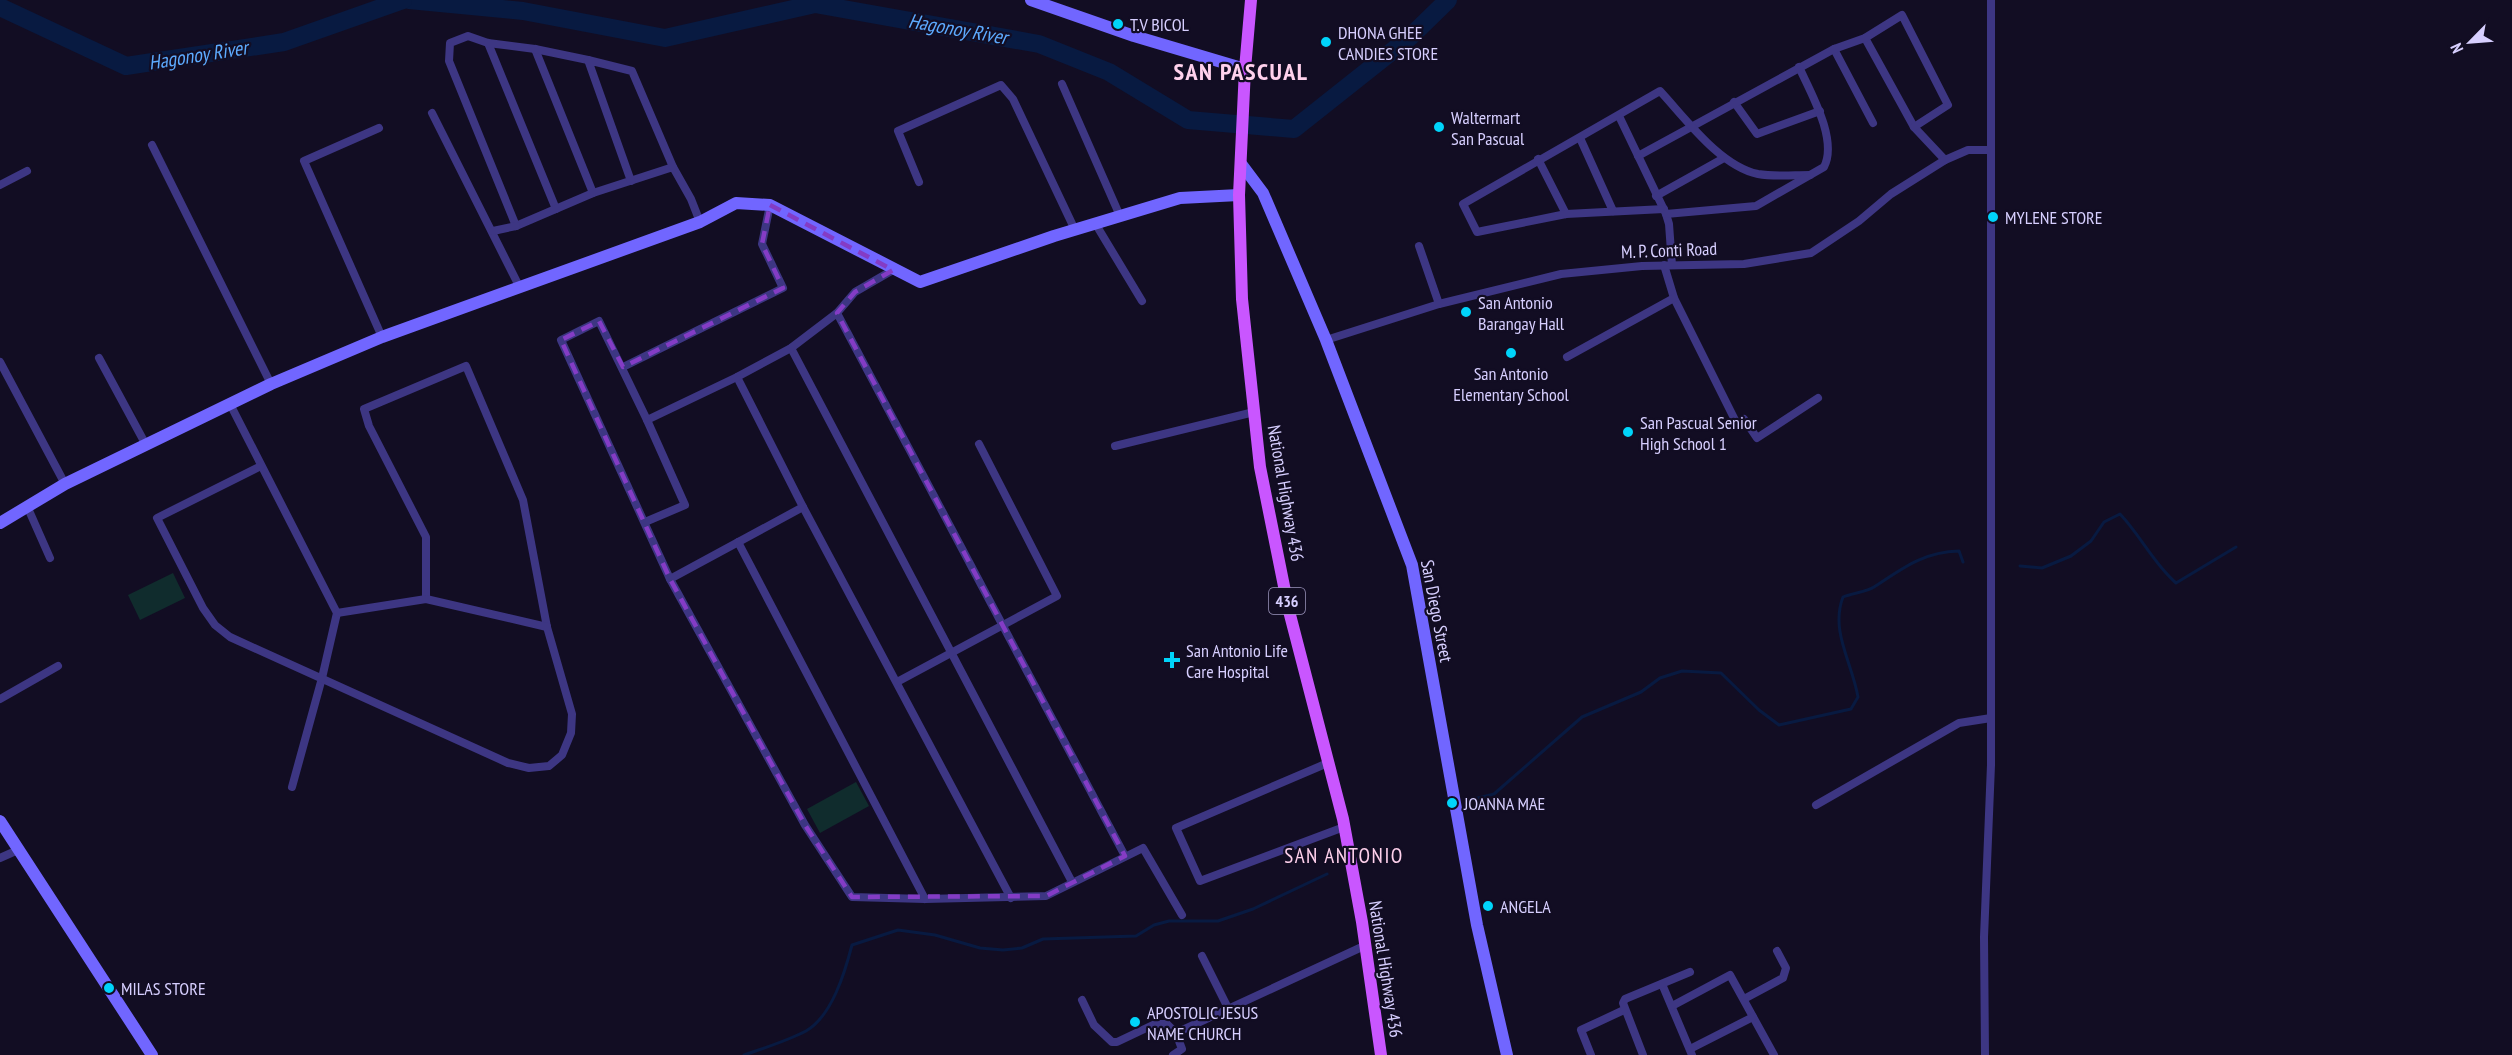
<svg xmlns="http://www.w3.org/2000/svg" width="2512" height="1055" viewBox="0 0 2512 1055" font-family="'PT Sans Narrow',sans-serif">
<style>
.green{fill:#102c2d}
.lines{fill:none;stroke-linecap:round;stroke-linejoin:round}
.stream{stroke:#081a41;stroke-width:3}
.river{stroke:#081a41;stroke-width:18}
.street{stroke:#3d3683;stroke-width:8}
.secondary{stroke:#7166ff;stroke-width:12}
.primary{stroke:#c956ff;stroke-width:12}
.marked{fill:none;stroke:#843cc5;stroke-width:4.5;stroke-dasharray:12 8;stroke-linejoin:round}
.poi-dot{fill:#00d4fa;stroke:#120d23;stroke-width:2}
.labels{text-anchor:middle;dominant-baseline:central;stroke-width:4.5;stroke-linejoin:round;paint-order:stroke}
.shield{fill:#120d23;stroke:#9c95bd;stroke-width:1.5}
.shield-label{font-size:16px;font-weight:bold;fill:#d7cfff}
.poi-label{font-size:18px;fill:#d7cfff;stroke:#120d23;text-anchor:start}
.street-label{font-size:18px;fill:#d7cfff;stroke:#120d23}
.water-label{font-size:20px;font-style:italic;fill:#5dabff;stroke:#120d23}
.quarter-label{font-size:21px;letter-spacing:1.5px;fill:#ffd1ec;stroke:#120d23}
.district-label{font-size:24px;font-weight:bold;letter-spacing:1.5px;fill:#ffd1ec;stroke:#120d23}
</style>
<rect width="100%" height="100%" fill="#120d23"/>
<!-- green -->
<g class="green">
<path d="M173 573 185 598 140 620 128 595Z"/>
<path d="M856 782 869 806 820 833 807 809Z"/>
</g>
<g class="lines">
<!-- stream -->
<g class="stream">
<path d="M2020 566 2042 568 2071 556 2091 541 2104 522 2120 514C2141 536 2153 563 2176 583L2236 547"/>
<path d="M1474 799 1494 794 1582 717 1641 692 1660 678 1682 671 1721 673 1759 710 1779 725 1851 709 1858 697C1852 662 1830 631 1843 597 1852 593 1867 592 1874 587 1903 568 1923 552 1959 551L1963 562"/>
<path d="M744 1055C764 1048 787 1041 806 1031 832 1016 845 972 852 945L898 930 935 935 980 948 1003 950 1022 948 1043 939 1136 936 1154 925 1169 921H1218L1253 909 1327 874"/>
</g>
<!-- river -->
<g class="river">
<path d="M409 0 523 11 665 38 815 4 1039 44 1109 72 1188 120 1294 129 1410 37 1448 0"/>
<path d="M0 7 126 66 284 42 403 0"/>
</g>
<!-- street -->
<g class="street">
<path d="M1865 38 1914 127 1945 160"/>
<path d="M488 43 556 209"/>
<path d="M535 49 593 193"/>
<path d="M1834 49 1873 123"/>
<path d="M588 60 535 49 488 43 468 36 450 43 449 61 516 226 593 193 673 167 691 199 700 222"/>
<path d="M1062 84 1120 216"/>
<path d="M1734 102 1757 134 1820 111"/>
<path d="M432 113 520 288"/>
<path d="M1619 116 1666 214 1669 224 1672 265"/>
<path d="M379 128 304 161 382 337"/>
<path d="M1580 138 1613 211"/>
<path d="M152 145 271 384"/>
<path d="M1638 156 1834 49 1865 38 1902 15 1948 105 1914 127"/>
<path d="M1538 159 1566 214"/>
<path d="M631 181 588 60 632 71 673 167"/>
<path d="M919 182 898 131 1001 85 1013 99 1075 230"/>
<path d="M0 185 27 171"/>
<path d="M1656 196 1724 158"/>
<path d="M1664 209 1566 214 1477 232 1463 204 1660 91C1686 119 1720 166 1758 174 1775 177 1793 175 1810 175"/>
<path d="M1666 214 1756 206 1824 167C1838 140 1811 93 1799 67"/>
<path d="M1095 223 1142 301"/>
<path d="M493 231 516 226"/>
<path d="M1419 246 1439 304"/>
<path d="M1664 265 1674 298 1737 424 1744 419 1757 438 1818 398"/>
<path d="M837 313 1125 856"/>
<path d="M1326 340 1439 304 1561 274 1642 266 1744 264 1811 253 1859 221 1891 194 1945 160 1968 150H1991"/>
<path d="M791 348 1072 882"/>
<path d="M1567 357 1674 298"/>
<path d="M99 358 146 445"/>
<path d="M0 362 65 484"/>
<path d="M623 367 783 288 762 244 770 205"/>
<path d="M737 377 803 507 1011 898"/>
<path d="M230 404 337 613 322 678 292 787"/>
<path d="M647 420 737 377 791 348 837 313 855 292 893 270"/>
<path d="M1115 446 1254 412"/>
<path d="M261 466 157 518 203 608 215 625 230 637 508 763 529 768 549 766 562 755 571 733 572 714 547 627 523 500 466 366 364 409 369 426 426 537V599"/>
<path d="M27 506 50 558"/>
<path d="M645 522 685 505 647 420 599 321 561 340 670 579 805 825 852 897 925 899 1046 896 1143 848 1182 915"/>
<path d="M738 542 925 899"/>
<path d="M670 579 803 507"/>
<path d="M337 613 426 599 547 627"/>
<path d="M897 682 1057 596 979 444"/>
<path d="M0 699 58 666"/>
<path d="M1330 762 1176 828 1200 881 1344 827"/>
<path d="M1816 805 1959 723 1991 718"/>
<path d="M0 858 18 850"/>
<path d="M1202 956 1228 1008"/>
<path d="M1662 984 1692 1055"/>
<path d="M1744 999 1783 978 1786 968 1777 951"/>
<path d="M1082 1000 1094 1025 1112 1042H1117L1155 1024H1167L1176 1033 1182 1049 1173 1055"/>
<path d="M1672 1006 1730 975 1774 1055"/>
<path d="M1176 1033 1364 946"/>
<path d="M1690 1049 1753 1017"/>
<path d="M1591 1055 1581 1030 1624 1010"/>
<path d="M1643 1055 1623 1003 1625 999 1690 972"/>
<path d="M1985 1055 1984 937 1991 765V0"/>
</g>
<!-- secondary -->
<g class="secondary">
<path d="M1031 0 1134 36 1245 69"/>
<path d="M1242 165 1263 193 1326 340 1412 565 1477 925 1507 1055"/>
<path d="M0 523 65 484 271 384 382 337 700 222 736 203 770 205 920 282 1054 236 1180 198 1239 195"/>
<path d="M0 821 152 1055"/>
</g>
<!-- primary -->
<path class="primary" d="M1251 0 1245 69 1239 195 1242 299 1260 467 1289 611 1343 819 1362 922 1381 1055"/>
</g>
<!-- marked area -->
<path class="marked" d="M770 205 893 270 855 292 837 313 1125 856 1046 896 852 897 805 825 670 579 561 340 599 321 623 367 783 288 762 244Z"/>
<!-- markers -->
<g class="poi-dot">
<circle cx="1118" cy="24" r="6"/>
<circle cx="1326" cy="42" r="6"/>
<circle cx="1439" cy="127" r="6"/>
<circle cx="1993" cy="217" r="6"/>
<circle cx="1466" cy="312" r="6"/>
<circle cx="1511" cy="353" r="6"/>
<circle cx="1628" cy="432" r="6"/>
<path d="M1169 651h6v6h6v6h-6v6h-6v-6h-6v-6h6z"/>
<circle cx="1452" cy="803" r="6"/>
<circle cx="1488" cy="906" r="6"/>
<circle cx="109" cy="988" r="6"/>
<circle cx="1135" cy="1022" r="6"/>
</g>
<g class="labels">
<!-- shield labels -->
<rect class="shield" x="1269" y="588" width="36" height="26" rx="4.5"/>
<g class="shield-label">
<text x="1287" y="601">436</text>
</g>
<!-- poi labels -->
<g class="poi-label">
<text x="1130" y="24">T.V BICOL</text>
<text x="1338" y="32">DHONA GHEE<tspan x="1338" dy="21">CANDIES STORE</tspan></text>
<text x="1451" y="117">Waltermart<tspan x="1451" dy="21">San Pascual</tspan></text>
<text x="2005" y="217">MYLENE STORE</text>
<text x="1478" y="302">San Antonio<tspan x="1478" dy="21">Barangay Hall</tspan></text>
<text x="1511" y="373" text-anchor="middle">San Antonio<tspan x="1511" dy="21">Elementary School</tspan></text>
<text x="1640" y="422">San Pascual Senior<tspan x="1640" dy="21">High School 1</tspan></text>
<text x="1186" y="650">San Antonio Life<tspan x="1186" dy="21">Care Hospital</tspan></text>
<text x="1464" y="803">JOANNA MAE</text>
<text x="1500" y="906">ANGELA</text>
<text x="121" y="988">MILAS STORE</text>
<text x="1147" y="1012">APOSTOLIC JESUS<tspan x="1147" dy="21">NAME CHURCH</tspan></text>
</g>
<!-- street labels -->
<g class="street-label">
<text transform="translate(1669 250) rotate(-2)">M. P. Conti Road</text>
<text transform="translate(1286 493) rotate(80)">National Highway 436</text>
<text transform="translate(1437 611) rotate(79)">San Diego Street</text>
<text transform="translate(1386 969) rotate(81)">National Highway 436</text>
</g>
<!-- water labels -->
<g class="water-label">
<text transform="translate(958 29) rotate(10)">Hagonoy River</text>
<text transform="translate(198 55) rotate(-9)">Hagonoy River</text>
</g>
<!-- quarter labels -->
<g class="quarter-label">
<text x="1344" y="855">SAN ANTONIO</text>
</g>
<!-- district labels -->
<g class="district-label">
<text x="1241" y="71">SAN PASCUAL</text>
</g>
</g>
<!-- north arrow -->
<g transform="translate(2470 42) rotate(245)" stroke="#120d23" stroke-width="4.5" paint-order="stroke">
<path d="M0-4.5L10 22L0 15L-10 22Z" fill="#d7cfff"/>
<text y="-9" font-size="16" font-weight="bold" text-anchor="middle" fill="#d7cfff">N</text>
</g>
</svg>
